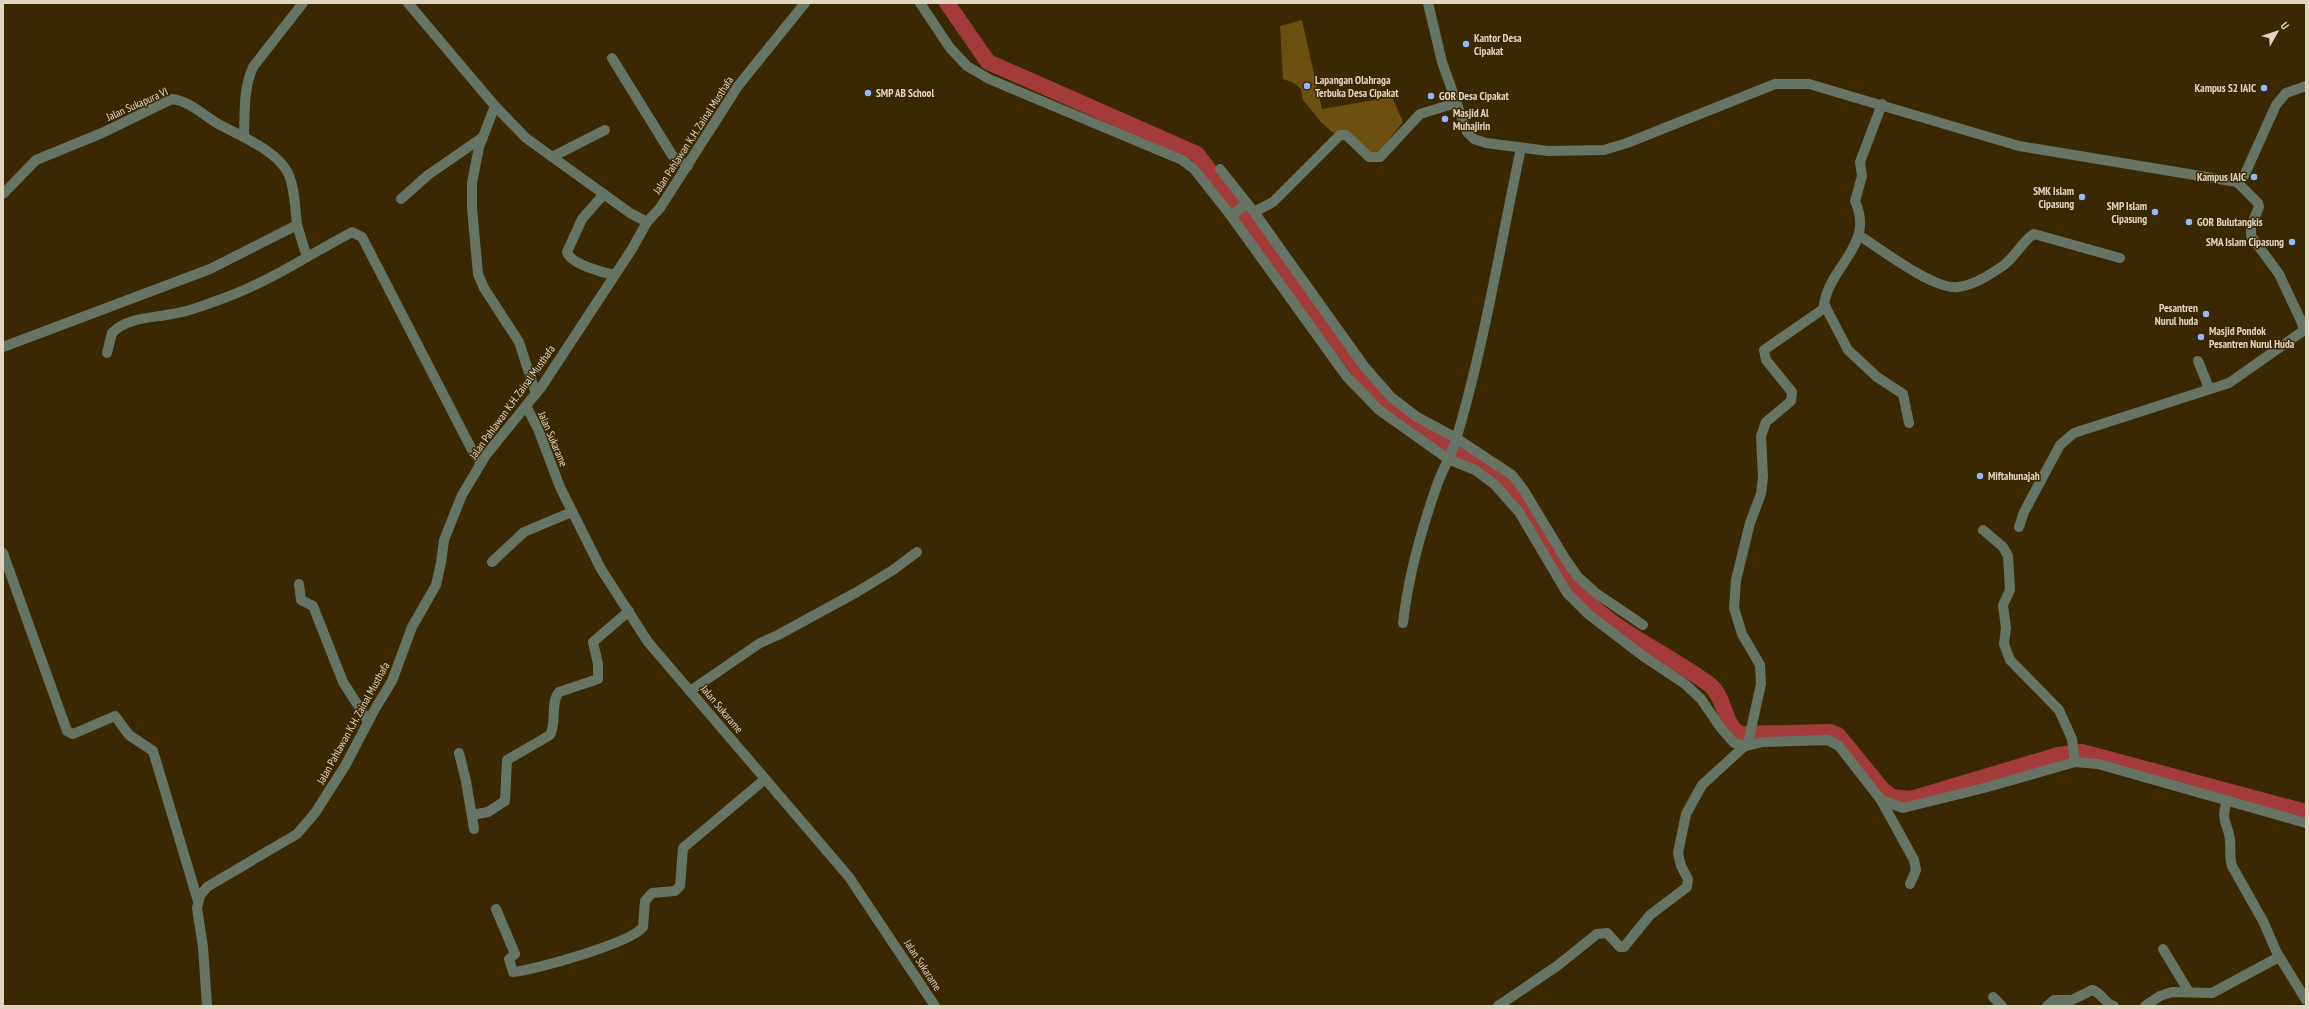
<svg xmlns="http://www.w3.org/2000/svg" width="2309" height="1009" viewBox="0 0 2309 1009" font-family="'PT Sans Narrow',sans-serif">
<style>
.green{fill:#6b500f}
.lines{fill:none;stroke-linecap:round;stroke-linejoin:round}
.river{stroke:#a23b39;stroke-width:16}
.minor{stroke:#667466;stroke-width:10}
.poi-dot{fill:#95b6fd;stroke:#392800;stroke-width:1.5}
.labels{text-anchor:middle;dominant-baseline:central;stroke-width:3;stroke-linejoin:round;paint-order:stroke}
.poi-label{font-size:11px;font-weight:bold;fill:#e0d5c1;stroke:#392800;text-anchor:start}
.street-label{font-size:11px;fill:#e0d5c1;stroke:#392800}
</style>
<rect width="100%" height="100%" fill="#392800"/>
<!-- green -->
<path class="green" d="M1302 20 1322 109 1392 97 1403 122 1374 158 1345 136 1332 132 1322 123 1303 100 1301 89 1294 83 1283 79 1280 26Z"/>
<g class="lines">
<!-- river -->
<path class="river" d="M947 3 988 62 1197 154 1387 408 1492 470C1523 493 1538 528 1557 560 1562 569 1566 579 1572 586 1607 628 1667 653 1710 685 1725 697 1723 722 1739 734L1830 732 1838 735 1882 789 1892 797 1911 799 2058 755 2082 752 2306 812"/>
<!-- minor -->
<g class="minor">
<path d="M408 3 495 106 526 138 630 213 647 222"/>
<path d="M920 3 950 48 967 66 989 79 1182 160 1194 169 1231 216 1347 377 1379 410 1448 459 1475 470 1494 484 1519 512 1567 593 1588 614 1643 656 1685 684 1701 699 1720 727 1734 743 1746 746 1763 742 1828 740 1839 746 1881 800 1903 808 1984 788 2075 762 2098 764 2306 823"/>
<path d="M1428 3 1442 62 1467 132 1474 139 1486 143 1548 151 1604 150 1627 143 1775 84H1809L2019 146 2237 182 2244 176 2276 105 2286 93 2306 86"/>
<path d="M612 58 672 155 688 166"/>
<path d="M1882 104 1860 162 1862 176 1855 201C1875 245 1831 264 1824 304L1848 350 1877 377 1903 394 1909 423"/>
<path d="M495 106 479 147 472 183V208L478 274 484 288 519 342 536 394"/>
<path d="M244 137C245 113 243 89 253 67L303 3"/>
<path d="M552 157 605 130"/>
<path d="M1220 169 1254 212 1364 366 1391 397 1417 417 1456 438 1512 475 1523 489 1566 560 1578 577 1597 594 1643 625"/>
<path d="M3 194 36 160 102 133 172 99C189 101 201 113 215 122 237 135 276 149 288 173 295 188 295 208 297 225"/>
<path d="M604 194 582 219 567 252C570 264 604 273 615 275"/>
<path d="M401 199 428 175 483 137"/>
<path d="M1254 212 1273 202 1340 135H1346L1369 157H1380L1420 114 1456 103"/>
<path d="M1231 216 1247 203"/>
<path d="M1860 236C1881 249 1935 291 1958 287 1975 285 1991 274 2004 265 2015 257 2024 239 2034 234L2120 258"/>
<path d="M3 347 210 269 297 225 307 257 352 232 362 237 472 450 481 463"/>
<path d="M107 353 112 333C127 317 153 318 172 314 187 312 202 306 216 301 248 290 277 275 307 257"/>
<path d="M2198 361 2209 388"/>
<path d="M526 406 538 429 560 487 601 569 648 642 849 877 935 1006"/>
<path d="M2019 527 2024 512 2060 445 2074 433 2229 383 2303 331V325L2279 274 2251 236V226L2259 207 2258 203 2237 182"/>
<path d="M1983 530 2003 547 2008 556 2010 590 2003 605 2006 628 2004 644 2010 660 2059 710 2072 739 2075 762"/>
<path d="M3 553 67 731 73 734 115 716 129 735 153 751 198 901"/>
<path d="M492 562 524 532 572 512"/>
<path d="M299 584 301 600 313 606 343 682 368 721"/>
<path d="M1403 623C1408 577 1421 531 1436 488 1441 472 1450 458 1455 443 1484 347 1500 246 1521 148"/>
<path d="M690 691 760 643 778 635 857 592 893 570 917 552"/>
<path d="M459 753 466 781 474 829"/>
<path d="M1881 800 1914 860 1916 870 1910 884"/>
<path d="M2227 800C2220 824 2228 821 2230 840 2231 850 2229 857 2232 866L2263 921 2277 953 2306 1000"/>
<path d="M472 815 488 812 505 801 507 760 550 735C557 723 550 702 559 692L598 679V664L593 642 629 611"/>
<path d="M496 909 515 954 509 959 513 972C535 970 631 943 643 927L645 901 652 893 675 891 680 886 683 848 765 779"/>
<path d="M2163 949 2189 992"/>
<path d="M1993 997 2002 1006"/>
<path d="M207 1006 203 947 197 908 200 896 207 887 297 834 315 813 345 766 375 709 392 681 412 627 436 585 441 563 444 540 462 495 486 455 542 386 632 249 647 222 660 208 738 86 805 3"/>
<path d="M1498 1006 1557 966 1597 934 1607 933 1620 947H1624L1650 915 1687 887 1688 879 1681 866 1678 853 1686 814 1702 785 1748 743 1761 684 1760 665 1742 634 1734 608 1736 580 1750 523 1761 494 1763 477 1761 436 1766 422 1791 401 1792 392 1766 360 1764 350 1826 307"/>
<path d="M2047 1006 2054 1000H2072L2092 990C2101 992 2104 1003 2114 1006"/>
<path d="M2145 1006 2160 996 2172 992 2212 993 2279 957"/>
</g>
</g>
<!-- markers -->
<g class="poi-dot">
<circle cx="1466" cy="44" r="4"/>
<circle cx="1307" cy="86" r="4"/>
<circle cx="2264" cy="88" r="4"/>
<circle cx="868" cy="93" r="4"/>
<circle cx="1431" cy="96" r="4"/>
<circle cx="1445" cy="119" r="4"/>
<circle cx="2254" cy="177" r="4"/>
<circle cx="2082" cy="197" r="4"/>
<circle cx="2155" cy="212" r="4"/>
<circle cx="2189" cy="222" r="4"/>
<circle cx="2292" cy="242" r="4"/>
<circle cx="2206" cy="314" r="4"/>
<circle cx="2201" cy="337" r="4"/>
<circle cx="1980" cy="476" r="4"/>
</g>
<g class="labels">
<!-- poi labels -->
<g class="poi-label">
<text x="1474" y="38">Kantor Desa<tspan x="1474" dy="13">Cipakat</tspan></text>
<text x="1315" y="80">Lapangan Olahraga<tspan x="1315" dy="13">Terbuka Desa Cipakat</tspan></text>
<text x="2256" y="88" text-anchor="end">Kampus S2 IAIC</text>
<text x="876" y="93">SMP AB School</text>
<text x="1439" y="96">GOR Desa Cipakat</text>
<text x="1453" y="113">Masjid Al<tspan x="1453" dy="13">Muhajirin</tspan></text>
<text x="2246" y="177" text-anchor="end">Kampus IAIC</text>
<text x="2074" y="191" text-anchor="end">SMK Islam<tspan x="2074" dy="13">Cipasung</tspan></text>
<text x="2147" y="206" text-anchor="end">SMP Islam<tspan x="2147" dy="13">Cipasung</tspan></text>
<text x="2197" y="222">GOR Bulutangkis</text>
<text x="2284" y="242" text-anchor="end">SMA Islam Cipasung</text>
<text x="2198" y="308" text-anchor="end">Pesantren<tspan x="2198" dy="13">Nurul huda</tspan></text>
<text x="2209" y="331">Masjid Pondok<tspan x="2209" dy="13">Pesantren Nurul Huda</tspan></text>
<text x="1988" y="476">Miftahunajah</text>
</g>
<!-- street labels -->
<g class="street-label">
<text transform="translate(137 104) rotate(-24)">Jalan Sukapura VI</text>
<text transform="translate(693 135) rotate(-57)">Jalan Pahlawan K.H. Zainal Musthafa</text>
<text transform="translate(512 402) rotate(-54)">Jalan Pahlawan K.H. Zainal Musthafa</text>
<text transform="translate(553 439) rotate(67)">Jalan Sukarame</text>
<text transform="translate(722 709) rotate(50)">Jalan Sukarame</text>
<text transform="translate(353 723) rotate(-61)">Jalan Pahlawan K.H. Zainal Musthafa</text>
<text transform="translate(923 965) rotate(57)">Jalan Sukarame</text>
</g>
</g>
<!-- border -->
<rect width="2309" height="1009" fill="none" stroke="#e0d5c1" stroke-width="8"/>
<!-- north arrow -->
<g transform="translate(2277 32) rotate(51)" stroke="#392800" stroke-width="3" paint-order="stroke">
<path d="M0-3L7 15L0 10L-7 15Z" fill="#e0d5c1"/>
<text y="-6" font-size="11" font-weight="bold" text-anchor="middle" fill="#e0d5c1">U</text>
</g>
</svg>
